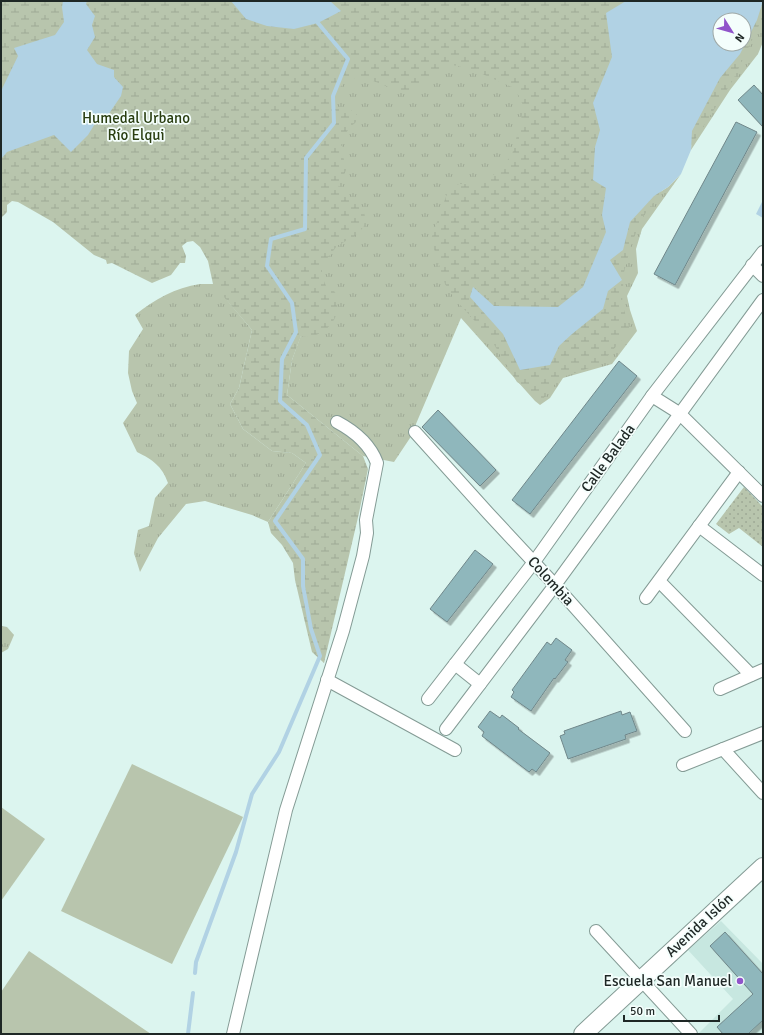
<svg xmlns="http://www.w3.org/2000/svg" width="764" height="1035" viewBox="0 0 764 1035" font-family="Signika,sans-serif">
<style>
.built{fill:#c7e7e0}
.grass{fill:url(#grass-tufts)}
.wetland{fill:url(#wetland-marsh);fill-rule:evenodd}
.park{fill:url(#park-dots)}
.pitch{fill:#b8c5ad}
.water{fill:#b1d2e4;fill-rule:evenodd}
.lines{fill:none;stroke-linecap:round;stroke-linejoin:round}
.stream{stroke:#b1d2e4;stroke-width:4}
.building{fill:#8fb7bc;stroke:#70878a;filter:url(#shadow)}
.minor-casing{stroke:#849b95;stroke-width:14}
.secondary-casing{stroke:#849b95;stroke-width:20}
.minor{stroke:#fff;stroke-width:12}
.secondary{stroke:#fff;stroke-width:18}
.poi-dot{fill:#9054ca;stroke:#f4fefc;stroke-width:1.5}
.labels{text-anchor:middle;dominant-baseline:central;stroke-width:3.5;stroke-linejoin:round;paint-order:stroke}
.park-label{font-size:15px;fill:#293d10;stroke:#f4fefc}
.street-label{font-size:15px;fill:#1e2725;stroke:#f4fefc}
.poi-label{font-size:15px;fill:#1e2725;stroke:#f4fefc;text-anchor:end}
</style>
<defs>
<pattern id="grass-tufts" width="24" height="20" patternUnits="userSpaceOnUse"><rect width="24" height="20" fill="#b8c5ad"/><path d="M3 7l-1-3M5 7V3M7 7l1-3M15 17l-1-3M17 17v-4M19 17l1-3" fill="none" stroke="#9ea995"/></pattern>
<pattern id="wetland-marsh" width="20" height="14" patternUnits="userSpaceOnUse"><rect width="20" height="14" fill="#b8c5ad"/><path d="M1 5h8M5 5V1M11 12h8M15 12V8" fill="none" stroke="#9ea995"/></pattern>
<pattern id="park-dots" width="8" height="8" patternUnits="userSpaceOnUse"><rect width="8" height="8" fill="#b8c5ad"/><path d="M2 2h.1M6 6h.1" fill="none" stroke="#9ea995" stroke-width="1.8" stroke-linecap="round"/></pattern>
<filter id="shadow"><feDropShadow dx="3.5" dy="3.5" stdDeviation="0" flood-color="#0004"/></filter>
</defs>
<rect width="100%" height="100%" fill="#dcf5ef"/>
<!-- built -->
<path class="built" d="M721 921 763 964V1034H698L733 999 688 950Z"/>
<!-- grass -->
<g class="grass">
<path d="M553 1 610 260 654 196 668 187 681 174 642 229 636 249 638 273 627 296 630 310 637 331 612 364 563 378 550 398 540 405 535 401 461 318 410 438 394 462 363 456 287 395 292 360 304 327 241 93Z"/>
<path d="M763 1V42L758 54 730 90 691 150 692 131 740 54Z"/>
<path d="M200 284H217L227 300 252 330 239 388 230 404 243 429 272 451 292 453 306 463 268 522 252 515 205 501 186 504 158 538 140 572 134 553 138 530 149 526 155 498 168 483C162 466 153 460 137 452L123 423 137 403 132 391 128 373 129 351 143 329 135 315C155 299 175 288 200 284Z"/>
<path d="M1 626 7 627 14 635 8 649 1 653Z"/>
</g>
<!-- wetland -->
<path class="wetland" d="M1 1H763V17L733 80 671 177 643 217 632 242 624 272 622 303 630 330 601 364 560 378 543 399 517 382 490 338 455 299 445 284 431 239 449 188 459 184H485L512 155 524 107 514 88 480 73 458 66 444 64C433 74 417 93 402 93 398 93 394 90 391 88 376 82 355 71 343 84 335 92 333 98 334 109L348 108 356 114 357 121C354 124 350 127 348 130 339 142 342 156 347 168L337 190 356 200 361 206 365 216 364 226 358 234 337 246 322 265V276L326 286 333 290 338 296C337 303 338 312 335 318 329 330 314 340 301 336L292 360 287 395 363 456 368 469 359 513 324 663 312 652 295 580 293 563 282 545 271 533 268 522 306 463 292 453 272 451 243 429 230 404 239 388 252 330 213 284 208 261 200 247 193 241 187 242 182 246 186 256 185 263H180L171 275 152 283 112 263 107 264 106 260 94 255 53 222 18 202 12 201 7 205V212L1 218ZM720 20H744V44H720Z"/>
<!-- park -->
<path class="park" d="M744 487 763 507V547L739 528 729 534 716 524Z"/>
<!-- pitch -->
<g class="pitch">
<path d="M132 764 243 817 172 964 61 911Z"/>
<path d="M1 807 45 839 1 901Z"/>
<path d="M29 951 151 1034H1V992Z"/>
</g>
<!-- water -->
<g class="water">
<path d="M63 1H87L86 4 95 16 92 25 95 37 87 50 97 64 114 70V77L123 87 121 96 108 115 96 122 88 135 71 152 54 135 7 152 1 159V91L18 56 14 48 55 35 64 22 62 7Z"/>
<path d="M231 1H330L341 11 318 23 294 29 267 26 246 19Z"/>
<path d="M626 1H763L757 20 740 54 720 78 692 131 691 150 681 174 668 187 654 196 630 222 623 250 610 260 622 280 608 291 603 309 572 334 559 346 550 365 520 370 503 334 470 297 473 287 494 306 558 307 583 287 606 232 602 215 606 188 593 180 595 147 600 130 593 103 612 57 606 13ZM720 20H744V44H720Z"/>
<path d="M763 200V218L756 214Z"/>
</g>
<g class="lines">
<!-- stream -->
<g class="stream">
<path d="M195 973 196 962 236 852 252 794 279 752 320 656 311 629 303 586V559L275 521 320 455 307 425 280 401 282 359 296 332 292 303 267 266 271 239 305 229 306 158 334 123 333 96 348 59 318 23"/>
<path d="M188 1034 193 993"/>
</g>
</g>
<!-- building -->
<g class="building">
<path d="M754 85 763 95V127L738 100Z"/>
<path d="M736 122 757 132 675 285 654 274Z"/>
<path d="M619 361 637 376 530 514 512 500Z"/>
<path d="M438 410 496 470 480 486 422 427Z"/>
<path d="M475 550 493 564 447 622 430 609Z"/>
<path d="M556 638 572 650 565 660 568 662 555 679 554 678 531 711 511 697 514 692 512 690 547 642 551 645Z"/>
<path d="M490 711 500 718 502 715 519 728 518 729 550 753 536 772 532 769 529 772 482 736 484 732 478 727Z"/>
<path d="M621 711 622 715 630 712 637 731 625 735 626 739 568 759 560 736 565 734 564 731Z"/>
<path d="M725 932 763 974V1020L748 1034H723L717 1027 753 994 710 946Z"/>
</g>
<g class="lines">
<defs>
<g id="minor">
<path d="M752 265 763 276"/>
<path d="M652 396 679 413 763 496"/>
<path d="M415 432 488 513 555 585 685 731"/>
<path d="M699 526 763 575"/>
<path d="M659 581 751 675"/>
<path d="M646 598 739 472"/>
<path d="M455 664 480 684"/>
<path d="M327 680 455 750"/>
<path d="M720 689 763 670"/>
<path d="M428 699 534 562 652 396 763 252"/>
<path d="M446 729 555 585 763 300"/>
<path d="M723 749 763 793"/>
<path d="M683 765 763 733"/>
<path d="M596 931 691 1034"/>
<path d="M233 1034 286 810 343 631 363 556 367 533 366 520 377 463C370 444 354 431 337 422"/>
</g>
<path id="secondary" d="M583 1034 763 867"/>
</defs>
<!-- minor casing -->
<use href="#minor" class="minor-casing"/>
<!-- secondary casing -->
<use href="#secondary" class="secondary-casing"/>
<!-- minor -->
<use href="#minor" class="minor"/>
<!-- secondary -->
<use href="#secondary" class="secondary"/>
</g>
<!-- markers -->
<circle class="poi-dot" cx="740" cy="981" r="4"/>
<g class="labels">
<!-- park labels -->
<g class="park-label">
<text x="136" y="118">Humedal Urbano<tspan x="136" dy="17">Río Elqui</tspan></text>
</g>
<!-- street labels -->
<g class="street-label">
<text transform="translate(608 458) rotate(-54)">Calle Balada</text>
<text transform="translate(551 581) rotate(48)">Colombia</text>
<text transform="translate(699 925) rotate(-43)">Avenida Islón</text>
</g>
<!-- poi labels -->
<g class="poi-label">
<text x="732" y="981">Escuela San Manuel</text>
</g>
</g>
<!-- border -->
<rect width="764" height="1035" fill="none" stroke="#1e2725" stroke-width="4"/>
<!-- north arrow -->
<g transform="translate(732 32) rotate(127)"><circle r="19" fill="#f4fefc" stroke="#9ea8a6"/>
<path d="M0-3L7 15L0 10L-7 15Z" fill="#9054ca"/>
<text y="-6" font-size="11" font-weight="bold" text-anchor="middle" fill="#1e2725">N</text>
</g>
<!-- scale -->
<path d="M624 1015v6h95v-6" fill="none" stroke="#1e2725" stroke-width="2"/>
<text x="630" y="1015" font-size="12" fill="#1e2725" stroke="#f4fefc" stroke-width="3" paint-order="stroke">50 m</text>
</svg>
